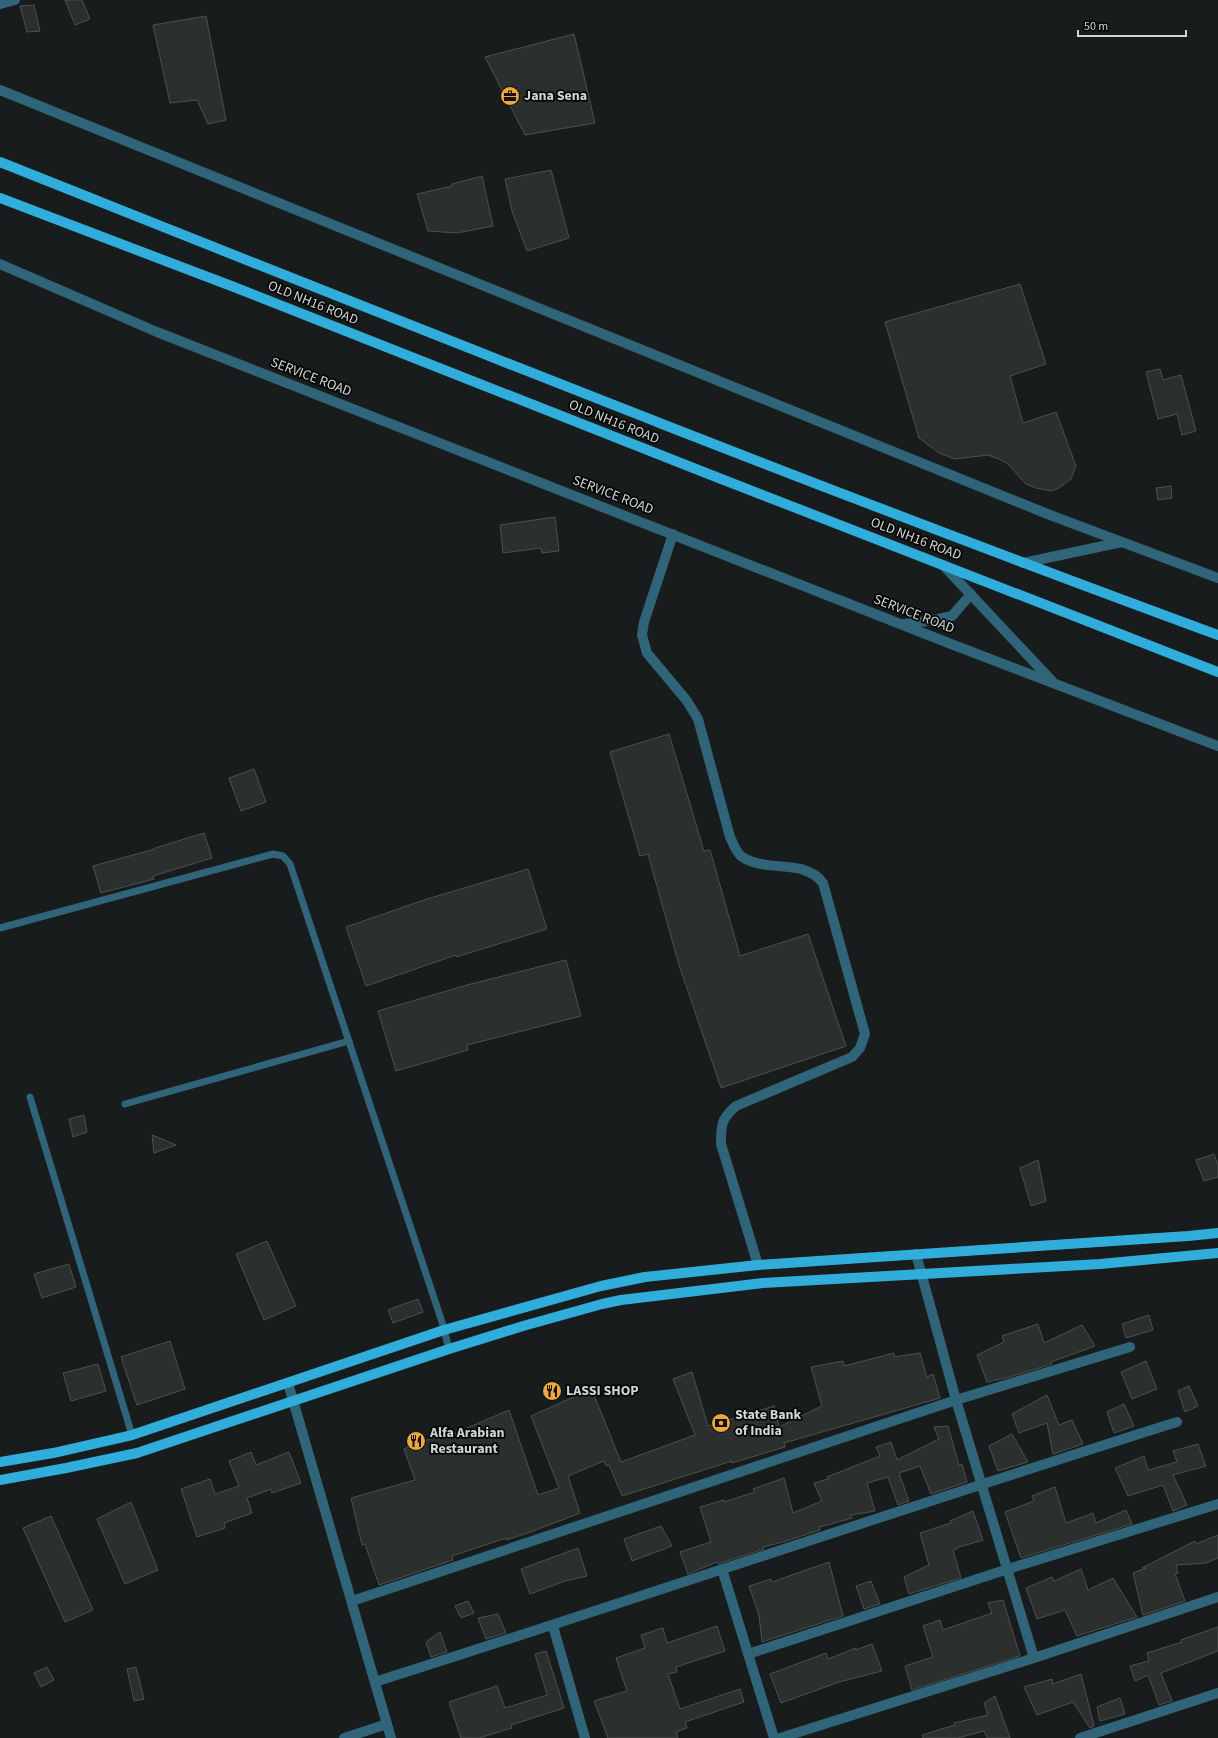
<svg xmlns="http://www.w3.org/2000/svg" width="1218" height="1738" viewBox="0 0 1218 1738" font-family="'Source Sans 3',sans-serif">
<style>
.building{fill:#2b302e;stroke:#4c5150}
.lines{fill:none;stroke-linecap:round;stroke-linejoin:round}
.service{stroke:#306479;stroke-width:7}
.minor{stroke:#306479;stroke-width:10}
.tertiary{stroke:#306479;stroke-width:10}
.primary{stroke:#31addb;stroke-width:10}
.labels{text-anchor:middle;dominant-baseline:central;stroke-width:3.5;stroke-linejoin:round;paint-order:stroke}
.poi-label{font-size:14px;font-weight:bold;fill:#d2d5d5;stroke:#050606;text-anchor:start}
.street-label{font-size:14px;fill:#d2d5d5;stroke:#050606}
</style>
<rect width="100%" height="100%" fill="#181c1c"/>
<!-- building -->
<g class="building">
<path d="M65 0H82L90 19 75 25Z"/>
<path d="M34 5 40 31 27 32 20 6Z"/>
<path d="M206 16 226 120 208 124 197 100 170 103 153 25Z"/>
<path d="M574 34 595 123 525 135 485 57Z"/>
<path d="M551 170 569 238 527 251 512 211 505 179Z"/>
<path d="M482 176 493 226 457 233 428 231 417 194 452 186V184Z"/>
<path d="M1020 284 1046 364 1010 376 1023 423 1056 412 1076 466 1071 479 1059 488 1051 491 1036 488 1026 484 1008 464 999 459 988 455 955 459 939 453 919 438 885 322Z"/>
<path d="M1160 369 1163 380 1181 375 1196 431 1182 435 1177 414 1158 419 1146 372Z"/>
<path d="M1171 486 1172 498 1158 500 1156 488Z"/>
<path d="M555 517 559 551 542 553 541 548 503 553 500 525Z"/>
<path d="M669 734 704 851 710 850 740 956 808 934 846 1046 721 1088 679 965 648 854 640 856 610 752Z"/>
<path d="M254 769 266 802 241 811 229 778Z"/>
<path d="M204 833 212 858 153 876 154 879 101 893 93 866 155 849V848Z"/>
<path d="M528 869 547 929 456 957V955L366 986 346 927 427 899Z"/>
<path d="M566 960 581 1016 467 1045 468 1050 396 1071 378 1011 467 985Z"/>
<path d="M84 1115 87 1132 73 1137 69 1119Z"/>
<path d="M152 1135 176 1145 154 1153Z"/>
<path d="M1214 1154 1218 1165V1177L1204 1181 1196 1160Z"/>
<path d="M1038 1160 1046 1201 1031 1206 1020 1168Z"/>
<path d="M267 1241 296 1306 264 1320 236 1254Z"/>
<path d="M69 1264 76 1287 42 1298 34 1274Z"/>
<path d="M418 1299 423 1312 393 1323 388 1310Z"/>
<path d="M1149 1315 1153 1330 1126 1338 1122 1324Z"/>
<path d="M1038 1324 1044 1343 1082 1325 1095 1346 1051 1362 1052 1364 1006 1378 987 1382 977 1355 1004 1342 1002 1336Z"/>
<path d="M170 1341 185 1389 137 1405 121 1357Z"/>
<path d="M894 1353V1357L920 1353 927 1377 933 1374 940 1398 784 1443 785 1447 732 1463V1461L622 1496 609 1465 606 1466 604 1461 568 1476 580 1513 528 1533 506 1540V1538L452 1556 453 1560 379 1585 365 1544 362 1545 351 1498 415 1480 404 1449 450 1431 451 1435 509 1410 538 1495 559 1488 531 1416 580 1394 592 1390 621 1462 695 1435 673 1379 692 1372 708 1426 774 1406 779 1427 822 1406 811 1367 843 1361 844 1366Z"/>
<path d="M1146 1361 1157 1389 1132 1399 1121 1372Z"/>
<path d="M98 1364 106 1391 71 1401 63 1373Z"/>
<path d="M1189 1386 1198 1406 1185 1412 1178 1391Z"/>
<path d="M1047 1395 1059 1425 1072 1420 1083 1444 1053 1454 1047 1423 1019 1433 1012 1414Z"/>
<path d="M1124 1404 1134 1426 1114 1433 1107 1412Z"/>
<path d="M948 1426 959 1465 962 1464 967 1482 931 1494 920 1466 899 1473 909 1501 898 1505 888 1477 867 1483 875 1511 851 1515 852 1518 820 1527V1530L783 1542 763 1547 764 1549 718 1564 717 1562 688 1574 680 1552 711 1542 700 1507 724 1500V1502L755 1492 753 1489 784 1478 793 1513 822 1501 814 1483 828 1479 827 1477 880 1456 876 1447 891 1442 897 1460 939 1439 934 1427Z"/>
<path d="M1012 1434 1028 1462 998 1471 989 1446Z"/>
<path d="M1198 1444 1206 1466 1173 1475 1187 1505 1173 1511 1163 1485 1128 1496 1115 1468 1144 1456 1148 1470 1177 1462 1173 1451Z"/>
<path d="M251 1452 256 1465 289 1452 301 1483 272 1493 271 1489 247 1498 252 1513 224 1523 225 1528 197 1537 181 1489 210 1479 215 1494 239 1486 229 1461Z"/>
<path d="M1055 1487 1066 1523 1093 1513 1096 1523 1126 1510 1132 1524 1021 1558 1005 1512 1034 1501 1032 1496Z"/>
<path d="M131 1502 158 1570 125 1584 97 1519Z"/>
<path d="M973 1511 983 1540 956 1548 957 1549 953 1550 961 1578 909 1594 904 1577 929 1565 920 1533 951 1523 950 1521Z"/>
<path d="M51 1516 93 1610 65 1622 23 1528Z"/>
<path d="M661 1526 672 1546 632 1561 624 1539Z"/>
<path d="M1218 1535V1558L1206 1563 1176 1565 1178 1573 1175 1574 1185 1601 1143 1615 1133 1573 1146 1568H1142L1195 1541 1196 1544Z"/>
<path d="M578 1548 587 1576 565 1581 530 1594 521 1569Z"/>
<path d="M829 1562 843 1616 762 1642 759 1615 749 1586 771 1579 772 1582Z"/>
<path d="M1081 1569 1088 1590 1113 1578 1137 1617 1077 1636 1065 1610 1037 1619 1026 1588 1052 1577 1054 1581Z"/>
<path d="M871 1581 880 1604 864 1609 856 1586Z"/>
<path d="M1003 1600 1020 1656 912 1690 905 1666 933 1657 923 1626 940 1620 943 1630 992 1613 988 1603Z"/>
<path d="M468 1601 474 1613 461 1618 455 1606Z"/>
<path d="M498 1614 506 1633 486 1639 478 1618Z"/>
<path d="M717 1626 725 1651 676 1667 677 1672 668 1674 680 1709 740 1689 744 1702 685 1722 687 1728 676 1732 678 1738H608L594 1701 627 1691 616 1658 645 1648 641 1635 663 1628 667 1643Z"/>
<path d="M1218 1627V1651L1161 1673 1172 1701 1159 1705 1148 1675 1135 1681 1130 1666 1149 1661 1147 1653 1182 1642 1181 1640Z"/>
<path d="M440 1632 447 1652 431 1657 426 1642Z"/>
<path d="M872 1644 882 1671 839 1682 781 1703 770 1674 826 1653 828 1659 856 1648V1650Z"/>
<path d="M546 1651 564 1708 511 1725 512 1728 479 1738H461L449 1702 497 1686 505 1708 547 1695 535 1654Z"/>
<path d="M47 1667 54 1680 41 1687 34 1673Z"/>
<path d="M136 1667 144 1699 134 1701 127 1669Z"/>
<path d="M1081 1674 1094 1726 1090 1728 1073 1702 1037 1715 1024 1687 1052 1679 1053 1684Z"/>
<path d="M995 1696 1010 1738H987L984 1731 958 1738H923L922 1735 955 1725 954 1723 988 1715 984 1703Z"/>
<path d="M1120 1698 1125 1714 1100 1721 1097 1707Z"/>
</g>
<g class="lines">
<!-- service -->
<g class="service">
<path d="M0 928 273 854 283 856 290 864 442 1322 449 1349"/>
<path d="M30 1097 132 1435"/>
<path d="M125 1104 349 1041"/>
</g>
<!-- minor -->
<g class="minor">
<path d="M0 4 15 0"/>
<path d="M673 534 644 622 642 635 647 653 687 701 698 719 730 837C733 843 736 852 741 856 765 874 803 857 823 883L865 1034 860 1048 852 1057 736 1106C721 1119 721 1125 721 1144L758 1265"/>
<path d="M916 1254 956 1400 1034 1658"/>
<path d="M288 1383 391 1738"/>
<path d="M722 1569 774 1738"/>
<path d="M352 1601 956 1400 1130 1347"/>
<path d="M553 1626 585 1738"/>
<path d="M748 1654 1008 1569 1218 1504"/>
<path d="M375 1682C643 1597 909 1506 1177 1422"/>
<path d="M344 1738 387 1724"/>
<path d="M780 1738 1034 1658 1218 1597"/>
<path d="M1080 1738 1218 1693"/>
</g>
<!-- tertiary -->
<g class="tertiary">
<path d="M0 90 1050 515 1218 578"/>
<path d="M0 264 157 332 951 644 1218 746"/>
<path d="M1023 563 1122 542"/>
<path d="M943 565 1052 681"/>
<path d="M904 624 934 620 952 616 971 594"/>
</g>
<!-- primary -->
<g class="primary">
<path d="M0 162C405 323 809 485 1218 635"/>
<path d="M0 198 234 287 706 473 1218 672"/>
<path d="M0 1462 53 1453 132 1435 444 1330 601 1286 645 1277 758 1265 1188 1236 1218 1233"/>
<path d="M0 1480 66 1468 137 1453 449 1349 523 1326 602 1304 621 1300 763 1283 1100 1264 1218 1253"/>
</g>
</g>
<!-- icons -->
<defs>
<symbol id="office-disc" viewBox="-11 -11 22 22"><circle r="9.5" fill="#efa73d" stroke="#050606"/><path d="M-6-3h4V-5.5h4V-3h4V5H-6ZM-1-4.5V-3h2v-1.5ZM-6 0V1H6V0Z" fill="#111"/></symbol>
<symbol id="restaurant-disc" viewBox="-11 -11 22 22"><circle r="9.5" fill="#efa73d" stroke="#050606"/><path d="M-5-6h1v4h1v-4h1v4h1v-4h1v5L-1.5 .5V6h-2V.5L-5-1ZM5-6V6H3V1.5H1.5Q1.5-4 5-6Z" fill="#111"/></symbol>
<symbol id="bank-disc" viewBox="-11 -11 22 22"><circle r="9.5" fill="#efa73d" stroke="#050606"/><path d="M-6-4H6V4H-6ZM0-2.3a2.3 2.3 0 1 0 0 4.6a2.3 2.3 0 1 0 0-4.6Z" fill="#111"/></symbol>
</defs>
<g fill-rule="evenodd">
<use href="#office-disc" x="499" y="85" width="22" height="22"/>
<use href="#restaurant-disc" x="541" y="1380" width="22" height="22"/>
<use href="#bank-disc" x="710" y="1412" width="22" height="22"/>
<use href="#restaurant-disc" x="405" y="1430" width="22" height="22"/>
</g>
<g class="labels">
<!-- poi labels -->
<g class="poi-label">
<text x="524" y="96">Jana Sena</text>
<text x="566" y="1391">LASSI SHOP</text>
<text x="735" y="1415">State Bank<tspan x="735" dy="16">of India</tspan></text>
<text x="430" y="1433">Alfa Arabian<tspan x="430" dy="16">Restaurant</tspan></text>
</g>
<!-- street labels -->
<g class="street-label">
<text transform="translate(313 303) rotate(22)">OLD NH16 ROAD</text>
<text transform="translate(311 377) rotate(21)">SERVICE ROAD</text>
<text transform="translate(614 422) rotate(22)">OLD NH16 ROAD</text>
<text transform="translate(613 495) rotate(21)">SERVICE ROAD</text>
<text transform="translate(916 539) rotate(21)">OLD NH16 ROAD</text>
<text transform="translate(914 614) rotate(21)">SERVICE ROAD</text>
</g>
</g>
<!-- scale -->
<path d="M1078 30v6h108v-6" fill="none" stroke="#d2d5d5" stroke-width="2"/>
<text x="1084" y="30" font-size="12" fill="#d2d5d5" stroke="#050606" stroke-width="3" paint-order="stroke">50 m</text>
</svg>
